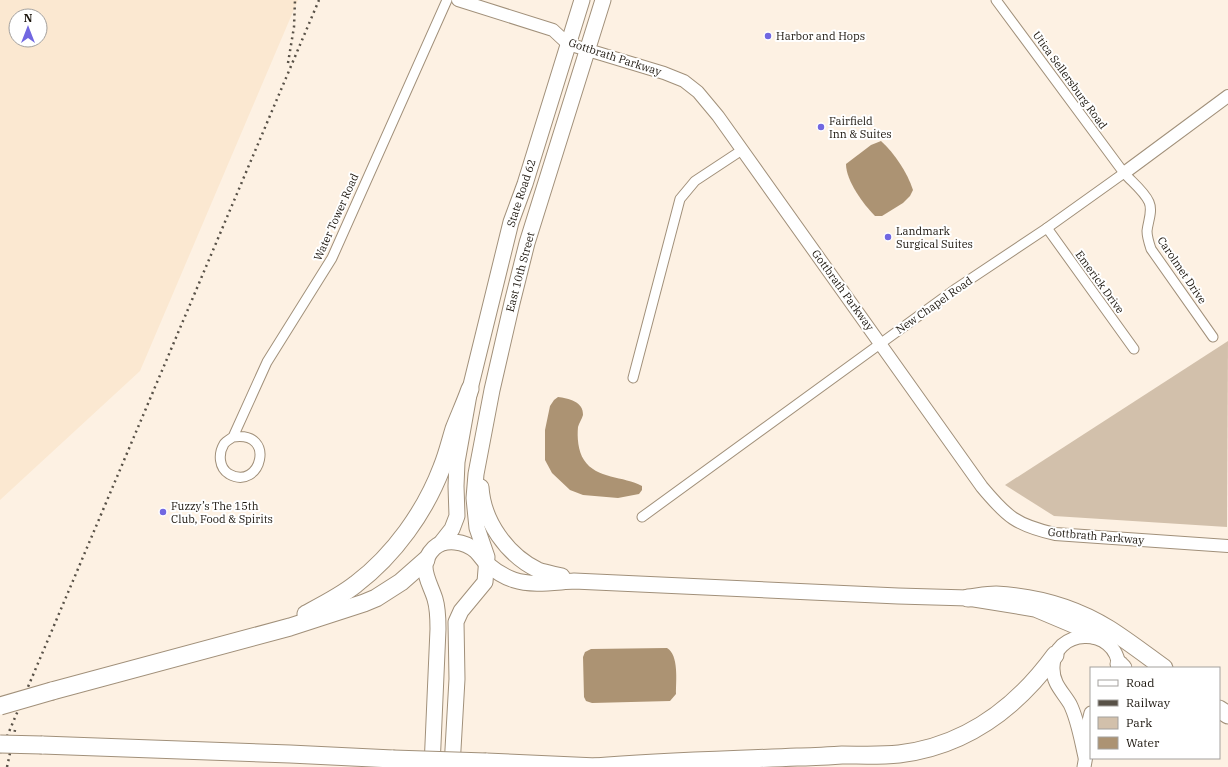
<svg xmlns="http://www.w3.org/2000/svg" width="1228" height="767" viewBox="0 0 1228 767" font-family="'IBM Plex Serif',serif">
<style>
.built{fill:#fbe8d1;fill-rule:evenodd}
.green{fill:#d2c0ab}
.water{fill:#ac9373}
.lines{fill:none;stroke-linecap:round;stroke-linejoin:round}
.minor-casing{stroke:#a1907a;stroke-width:11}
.tertiary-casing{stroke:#a1907a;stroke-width:14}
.secondary-casing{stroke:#a1907a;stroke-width:15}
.primary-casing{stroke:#a1907a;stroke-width:17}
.motorway-casing{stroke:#a1907a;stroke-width:19}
.minor{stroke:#fff;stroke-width:9}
.tertiary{stroke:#fff;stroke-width:12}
.secondary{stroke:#fff;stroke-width:13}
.primary{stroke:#fff;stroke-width:15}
.motorway{stroke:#fff;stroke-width:17}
.rail{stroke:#585147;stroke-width:2.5;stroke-dasharray:2 4;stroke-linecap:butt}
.motorway-bridge-casing{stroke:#a1907a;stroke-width:19;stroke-linecap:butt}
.motorway-bridge{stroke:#fff;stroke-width:17}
.poi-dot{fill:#7167e1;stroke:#fff;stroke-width:1.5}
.labels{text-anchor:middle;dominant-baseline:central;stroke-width:4;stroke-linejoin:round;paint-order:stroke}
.poi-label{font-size:11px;fill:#1b150d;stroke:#fff;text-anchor:start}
.street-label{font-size:11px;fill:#1b150d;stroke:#fff}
</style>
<rect width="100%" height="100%" fill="#fdf1e3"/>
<!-- built -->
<path class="built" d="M0 0H298L140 371 0 500ZM16 16H40V40H16Z"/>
<!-- green -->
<path class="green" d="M1228 341 1227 527 1054 516 1005 485Z"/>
<!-- water -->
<g class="water">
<path d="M881 141C895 154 907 172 913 190L910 196 903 203 882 216H875C864 205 846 181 846 164L871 145Z"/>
<path d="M558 397C568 398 584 402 583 415 582 419 579 423 578 427 577 437 578 451 584 460 596 479 624 476 642 486V490L639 494 618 498 583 495 570 490 552 473 545 460V430L550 406 554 400Z"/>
<path d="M667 648C679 655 676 681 676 694L670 701 592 703 586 701 584 697 583 657 585 652 591 649Z"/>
</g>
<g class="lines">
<defs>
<g id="minor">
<path d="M996 0 1124 173C1132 182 1144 191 1149 202 1153 211 1148 221 1147 231 1147 237 1149 243 1151 249L1213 337"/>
<path d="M1047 228 1134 349"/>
<path d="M633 378 680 199 695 181 742 150"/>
<path d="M233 437C277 430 261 492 229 474 219 468 218 454 224 444 226 441 230 439 233 437L267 362 332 258 447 0"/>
<path d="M642 517 957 288 1047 228 1124 173"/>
</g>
<g id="tertiary">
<path d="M458 0 553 30 568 44 664 73 684 81 698 92 718 116 982 487C1007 517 1016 525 1055 534L1228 546"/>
<path d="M1124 173 1228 96"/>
</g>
<g id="secondary">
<path d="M1085 757C1081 740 1078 720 1070 704 1063 692 1053 684 1053 669 1051 628 1117 624 1119 668"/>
<path d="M1084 767 1087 750 1089 721 1091 713"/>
</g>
<g id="primary">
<path d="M481 487C483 521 507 555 538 570 546 573 554 574 562 576"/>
<path d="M441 543 452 529 457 516 456 486 457 462 470 389 511 222 525 184 582 0"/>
<path d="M432 767 438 629C438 619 438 609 435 599 432 589 425 577 425 567 425 560 429 553 434 548 445 538 465 541 476 551 480 555 483 560 487 564 494 570 505 577 514 580 532 586 555 582 574 581L898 596 968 598 1035 609 1080 628 1093 636"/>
<path d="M452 767 457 679 456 622 461 611 485 582 487 557 477 528 474 498 476 474 492 390 512 303 527 243 603 0"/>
</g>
<g id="motorway">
<path d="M968 598C977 597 987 595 996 595 1035 597 1075 608 1109 629 1128 641 1146 655 1164 668"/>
<path d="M306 614C323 605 341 596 356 584 394 555 425 512 442 467 447 455 450 442 454 429 459 416 465 403 470 389"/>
<path d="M1119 664 1123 668"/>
<path d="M52 691 290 627 364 603 376 598 401 582 426 560"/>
<path d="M1219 709 1228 715"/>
<path d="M42 745 290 754 393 759"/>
<path d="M486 762 597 767"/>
<path d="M595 767C662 761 729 760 797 757 812 757 827 756 842 755 861 755 880 756 899 754 966 746 1017 707 1055 655"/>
</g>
</defs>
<!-- minor casing -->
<use href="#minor" class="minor-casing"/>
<!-- tertiary casing -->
<use href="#tertiary" class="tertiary-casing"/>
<!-- secondary casing -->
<use href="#secondary" class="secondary-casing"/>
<!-- primary casing -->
<use href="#primary" class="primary-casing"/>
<!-- motorway casing -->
<use href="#motorway" class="motorway-casing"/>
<!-- minor -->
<use href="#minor" class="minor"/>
<!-- tertiary -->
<use href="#tertiary" class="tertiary"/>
<!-- secondary -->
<use href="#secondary" class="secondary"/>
<!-- primary -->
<use href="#primary" class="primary"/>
<!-- motorway -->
<use href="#motorway" class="motorway"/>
<!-- rail -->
<g class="rail">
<path d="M288 63 294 27 295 0"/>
<path d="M0 753 319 0"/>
<path d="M7 767 15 730"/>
</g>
<defs>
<g id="motorway-bridge">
<path d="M0 706 52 691"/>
<path d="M0 744 42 745"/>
<path d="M393 759 486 762"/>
</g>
</defs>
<!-- motorway-bridge casing -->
<use href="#motorway-bridge" class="motorway-bridge-casing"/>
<!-- motorway-bridge -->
<use href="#motorway-bridge" class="motorway-bridge"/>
</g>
<!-- markers -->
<g class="poi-dot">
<circle cx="768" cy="36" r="4"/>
<circle cx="821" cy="127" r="4"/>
<circle cx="888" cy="237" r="4"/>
<circle cx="163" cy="512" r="4"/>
</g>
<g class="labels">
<!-- poi labels -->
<g class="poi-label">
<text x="776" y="36">Harbor and Hops</text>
<text x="829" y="121">Fairfield<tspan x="829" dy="13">Inn &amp; Suites</tspan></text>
<text x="896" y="231">Landmark<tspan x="896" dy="13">Surgical Suites</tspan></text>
<text x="171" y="506">Fuzzy’s The 15th<tspan x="171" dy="13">Club, Food &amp; Spirits</tspan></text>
</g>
<!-- street labels -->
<g class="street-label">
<text transform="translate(615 57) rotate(18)">Gottbrath Parkway</text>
<text transform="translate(1070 80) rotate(54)">Utica Sellersburg Road</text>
<text transform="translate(521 193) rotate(-72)">State Road 62</text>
<text transform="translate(336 217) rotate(-66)">Water Tower Road</text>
<text transform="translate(1182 270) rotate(56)">Carolmet Drive</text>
<text transform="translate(520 272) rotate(-75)">East 10th Street</text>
<text transform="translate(1100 282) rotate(54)">Emerick Drive</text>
<text transform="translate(843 290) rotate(54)">Gottbrath Parkway</text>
<text transform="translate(934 305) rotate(-35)">New Chapel Road</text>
<text transform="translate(1096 536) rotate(5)">Gottbrath Parkway</text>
</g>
</g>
<!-- legend -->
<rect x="1090" y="667" width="130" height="92" fill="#ffffff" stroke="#a4a19e"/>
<rect x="1098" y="680" width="20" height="6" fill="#ffffff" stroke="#a4a19e"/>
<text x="1126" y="687" font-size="12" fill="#1b150d">Road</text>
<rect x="1098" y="700" width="20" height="6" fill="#585147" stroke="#a4a19e"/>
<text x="1126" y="707" font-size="12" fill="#1b150d">Railway</text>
<rect x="1098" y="717" width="20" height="12" fill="#d2c0ab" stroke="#a4a19e"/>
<text x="1126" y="727" font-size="12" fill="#1b150d">Park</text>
<rect x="1098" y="737" width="20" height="12" fill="#ac9373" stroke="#a4a19e"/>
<text x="1126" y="747" font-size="12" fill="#1b150d">Water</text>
<!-- north arrow -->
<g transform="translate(28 28)"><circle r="19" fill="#ffffff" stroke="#a4a19e"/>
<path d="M0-3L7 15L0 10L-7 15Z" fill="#7167e1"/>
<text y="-6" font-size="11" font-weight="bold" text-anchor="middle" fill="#1b150d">N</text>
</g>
</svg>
